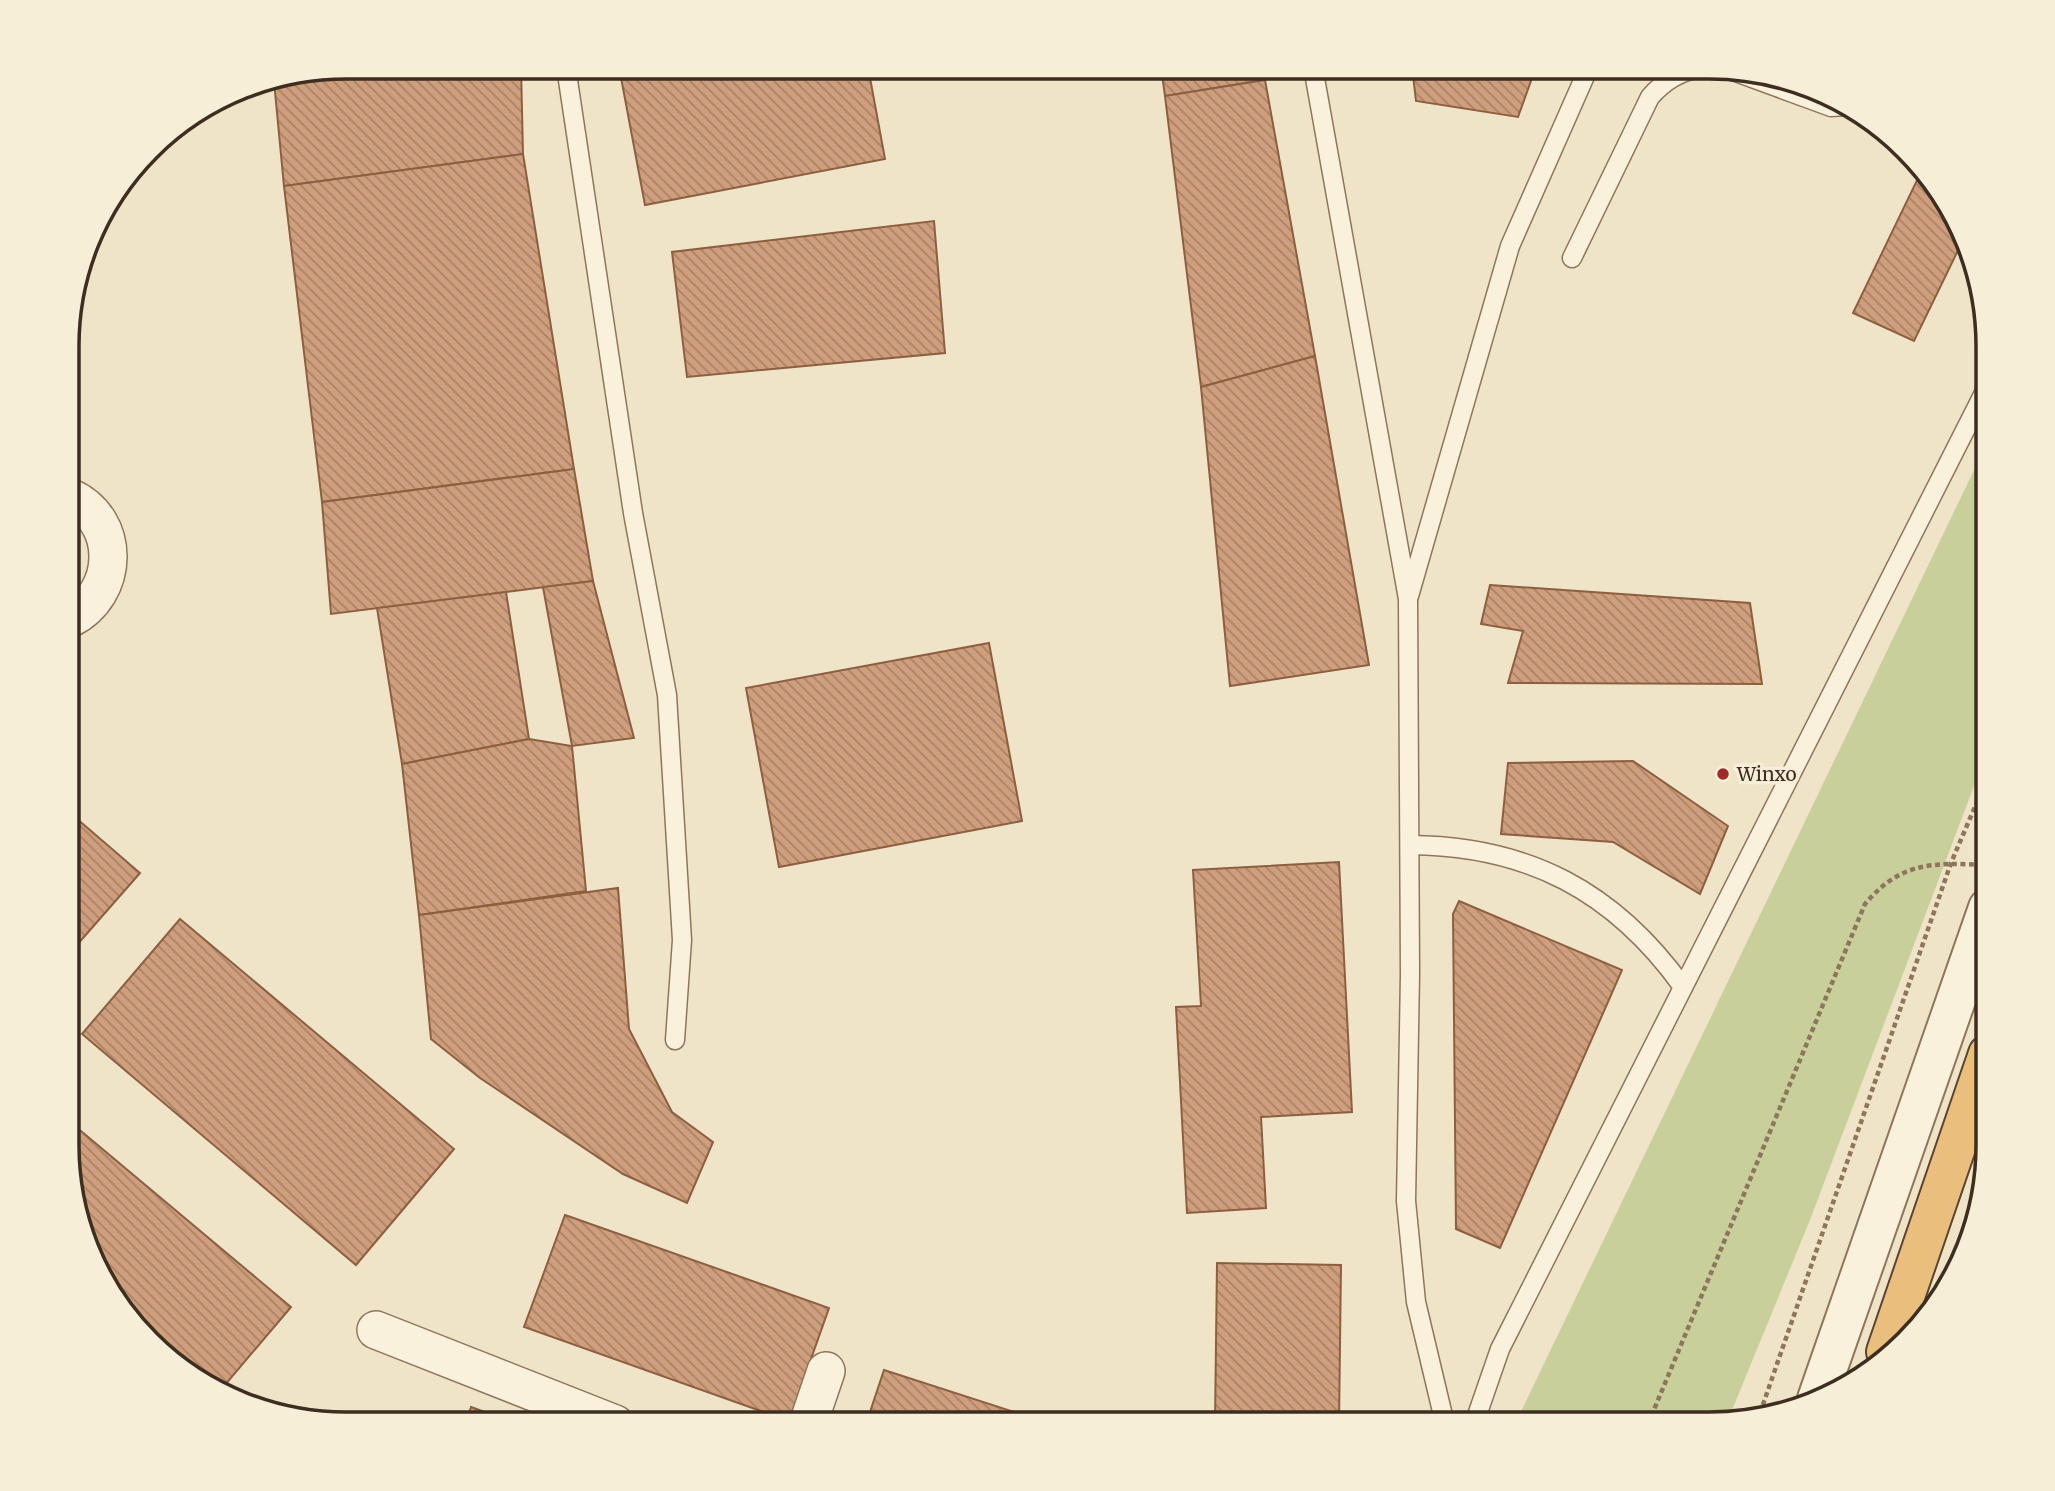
<svg xmlns="http://www.w3.org/2000/svg" width="2055" height="1491" viewBox="0 0 2055 1491" font-family="Merriweather,serif">
<style>
.green{fill:#c9cf9b}
.building{fill:url(#building-back-hatch);stroke:#8d5f41;stroke-width:2}
.lines{fill:none;stroke-linecap:round;stroke-linejoin:round}
.service-casing{stroke:#8d765c;stroke-width:21}
.minor-casing{stroke:#8d765c;stroke-width:40}
.tertiary-casing{stroke:#8d765c;stroke-width:42}
.trunk-casing{stroke:#5b4430;stroke-width:42}
.path{stroke:#8d765c;stroke-width:4.5;stroke-dasharray:5 3.5;stroke-linecap:butt}
.service{stroke:#faf1dc;stroke-width:18}
.minor{stroke:#faf1dc;stroke-width:37}
.tertiary{stroke:#faf1dc;stroke-width:38}
.trunk{stroke:#eabe7c;stroke-width:38}
.poi-dot{fill:#9e2a2b;stroke:#f7eed8;stroke-width:2.5}
.labels{text-anchor:middle;dominant-baseline:central;stroke-width:7;stroke-linejoin:round;paint-order:stroke}
.poi-label{font-size:19px;fill:#3d2e20;stroke:#f7eed8;text-anchor:start}
.rim{fill:none;stroke:#3d2e20;stroke-width:3.5}
</style>
<defs>
<pattern id="building-back-hatch" width="6" height="6" patternUnits="userSpaceOnUse" patternTransform="scale(1.75)"><rect width="6" height="6" fill="#cf9f7d"/><path d="M-1 5l2 2M0 0l6 6M5-1l2 2" fill="none" stroke="#a98266"/></pattern>
</defs>
<rect width="100%" height="100%" fill="#f0e4c8"/>
<!-- green -->
<path class="green" d="M1988 441V749L1810 1220 1728 1420 1710 1424H1515Z"/>
<!-- building -->
<g class="building">
<path d="M345 66 521 67 523 154 284 186 274 81Z"/>
<path d="M619 67H868L885 159 645 205Z"/>
<path d="M1161 67H1264L1265 80 1165 96Z"/>
<path d="M1412 67H1536L1518 117 1416 101Z"/>
<path d="M1265 80 1315 356 1201 387 1165 96Z"/>
<path d="M523 154 574 469 322 502 284 186Z"/>
<path d="M1920 174 1960 222 1964 238 1914 341 1853 313Z"/>
<path d="M934 221 945 353 687 377 672 252Z"/>
<path d="M1315 356 1369 665 1230 686 1201 387Z"/>
<path d="M574 469 593 581 331 614 322 502Z"/>
<path d="M593 581 634 738 572 746 543 587Z"/>
<path d="M1490 585 1750 603 1762 684 1508 683 1523 631 1481 624Z"/>
<path d="M506 592 529 739 402 764 377 608Z"/>
<path d="M989 643 1022 821 779 867 746 688Z"/>
<path d="M529 739 572 746 586 891 419 915 402 764Z"/>
<path d="M1633 761 1728 826 1700 894 1613 842 1501 834 1508 763Z"/>
<path d="M69 812 140 873 69 954Z"/>
<path d="M1339 862 1352 1112 1261 1117 1266 1208 1187 1213 1176 1007 1201 1006 1193 870Z"/>
<path d="M618 888 629 1029 672 1112 713 1142 687 1203 623 1174 480 1078 431 1039 419 915Z"/>
<path d="M1459 901 1622 970 1500 1248 1456 1229 1453 914Z"/>
<path d="M180 919 454 1149 356 1265 82 1034Z"/>
<path d="M69 1121 291 1307 219 1392 175 1367 104 1285 69 1182Z"/>
<path d="M565 1215 829 1308 789 1421 524 1327Z"/>
<path d="M1217 1263 1341 1265 1339 1424H1215Z"/>
<path d="M884 1370 1048 1423 866 1424Z"/>
<path d="M471 1407 518 1424H465Z"/>
</g>
<g class="lines">
<defs>
<g id="service">
<path d="M566 67 633 513 667 695 682 940 675 1040"/>
<path d="M1313 67 1408 599 1410 974 1406 1201 1416 1302 1445 1424"/>
<path d="M1722 67 1831 107 1846 106"/>
<path d="M1572 258 1650 97C1665 80 1678 73 1700 67"/>
<path d="M1409 596 1510 246 1589 67"/>
<path d="M1410 845C1528 846 1614 891 1683 987"/>
<path d="M1474 1424 1500 1349 1988 385"/>
</g>
<g id="minor">
<path d="M69 497C122 520 120 594 69 619"/>
<path d="M376 1330 615 1424"/>
<path d="M808 1424 826 1371"/>
</g>
<path id="tertiary" d="M1817 1399 1988 908"/>
<path id="trunk" d="M1886 1352 1988 1054"/>
</defs>
<!-- service casing -->
<use href="#service" class="service-casing"/>
<!-- minor casing -->
<use href="#minor" class="minor-casing"/>
<!-- tertiary casing -->
<use href="#tertiary" class="tertiary-casing"/>
<!-- trunk casing -->
<use href="#trunk" class="trunk-casing"/>
<!-- path -->
<g class="path">
<path d="M1760 1413 1951 863 1988 776"/>
<path d="M1648 1424 1865 904C1902 860 1935 863 1988 865"/>
</g>
<!-- service -->
<use href="#service" class="service"/>
<!-- minor -->
<use href="#minor" class="minor"/>
<!-- tertiary -->
<use href="#tertiary" class="tertiary"/>
<!-- trunk -->
<use href="#trunk" class="trunk"/>
</g>
<!-- markers -->
<circle class="poi-dot" cx="1723" cy="774" r="7"/>
<g class="labels">
<!-- poi labels -->
<g class="poi-label">
<text x="1737" y="774">Winxo</text>
</g>
</g>
<!-- crop -->
<path d="M0 0H2055V1491H0ZM346 79H1709A267 267 0 0 1 1976 346V1145A267 267 0 0 1 1709 1412H346A267 267 0 0 1 79 1145V346A267 267 0 0 1 346 79Z" fill="#f7eed8" fill-rule="evenodd"/>
<path class="rim" d="M346 79H1709A267 267 0 0 1 1976 346V1145A267 267 0 0 1 1709 1412H346A267 267 0 0 1 79 1145V346A267 267 0 0 1 346 79Z"/>
</svg>
